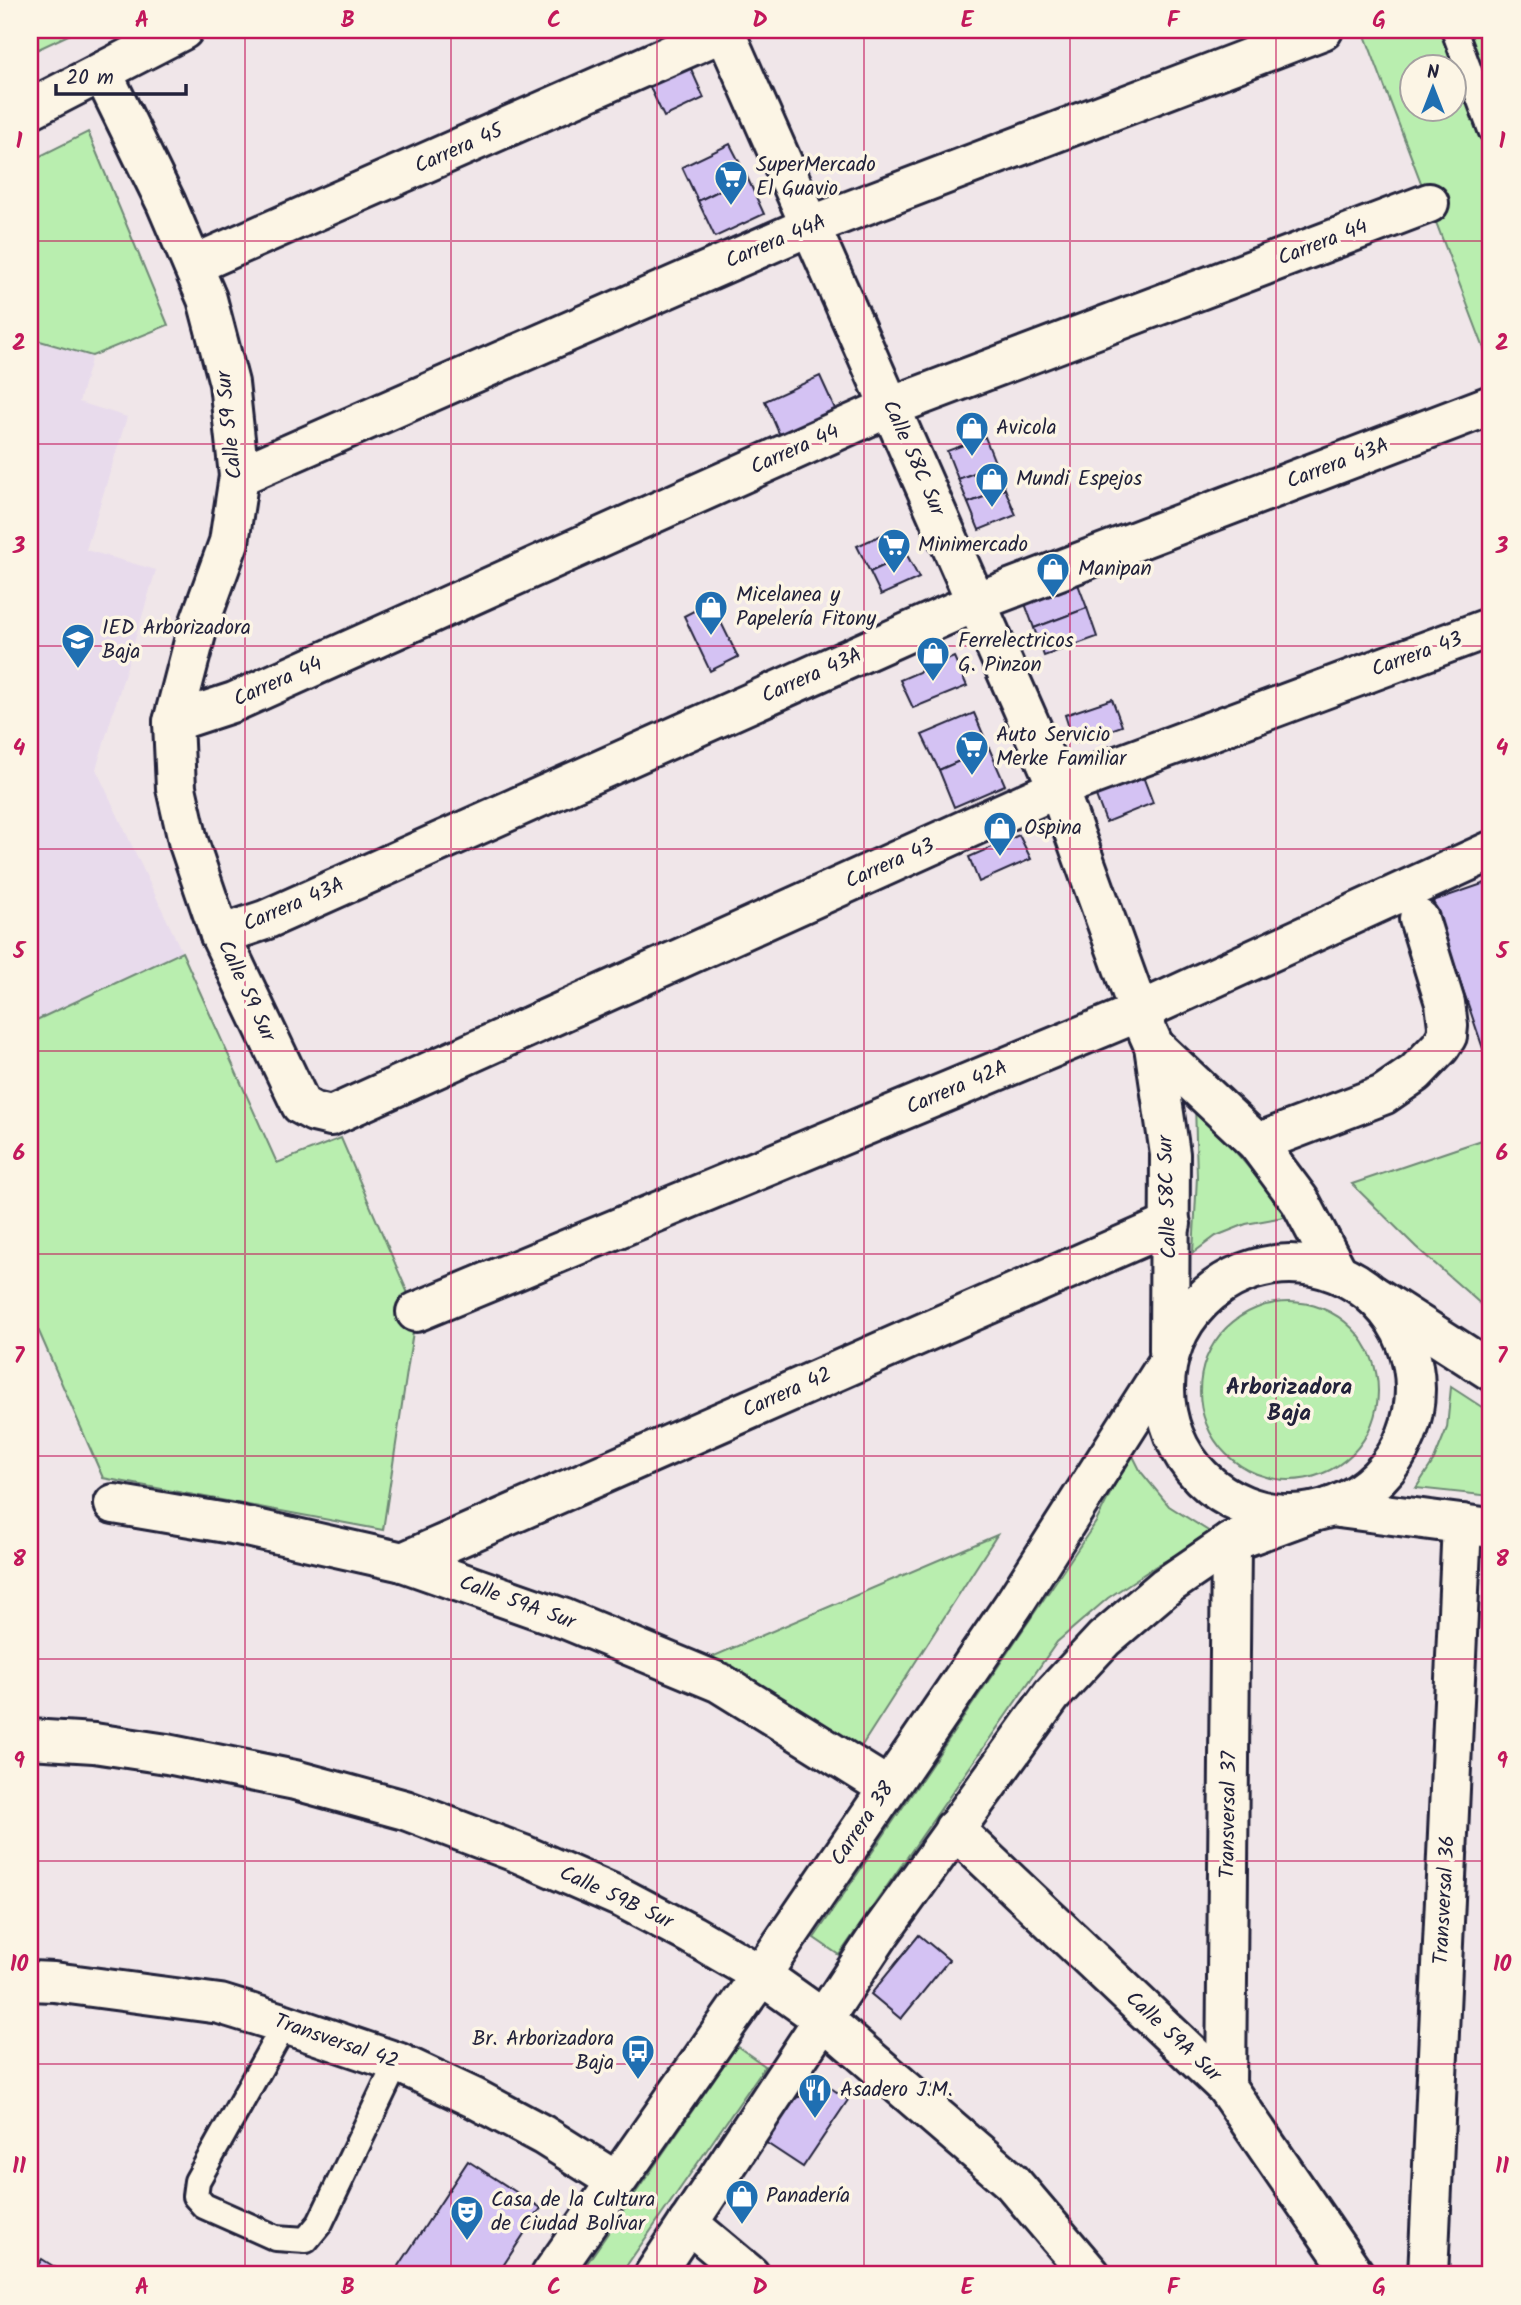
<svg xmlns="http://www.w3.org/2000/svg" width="1521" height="2305" viewBox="0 0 1521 2305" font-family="Kalam,sans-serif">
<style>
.built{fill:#e8dbec}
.green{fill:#b9eeaf;stroke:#6e8875;stroke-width:2;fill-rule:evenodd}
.building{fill:#d4c2f3;stroke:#22223b;stroke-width:2}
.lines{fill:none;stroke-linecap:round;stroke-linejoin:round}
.service-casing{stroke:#22223b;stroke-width:30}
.minor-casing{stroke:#22223b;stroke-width:44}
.tertiary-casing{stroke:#22223b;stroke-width:44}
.service{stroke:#fcf5e5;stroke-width:24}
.minor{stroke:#fcf5e5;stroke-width:38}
.tertiary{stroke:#fcf5e5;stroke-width:38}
.grid{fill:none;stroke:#c2185b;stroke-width:2;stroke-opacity:0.55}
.labels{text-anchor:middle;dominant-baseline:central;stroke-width:7;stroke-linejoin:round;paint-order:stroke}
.street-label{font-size:21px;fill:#22223b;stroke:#fcf5e5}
.poi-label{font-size:21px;fill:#22223b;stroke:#fcf5e5;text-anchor:start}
.neighbourhood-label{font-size:23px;font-weight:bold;fill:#22223b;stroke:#fcf5e5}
.neatline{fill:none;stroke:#c2185b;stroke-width:2.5}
.grid-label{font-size:23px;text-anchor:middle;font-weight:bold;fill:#c2185b}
</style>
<rect width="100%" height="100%" fill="#f0e6e9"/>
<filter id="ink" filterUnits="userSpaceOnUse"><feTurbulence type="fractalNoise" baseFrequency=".0143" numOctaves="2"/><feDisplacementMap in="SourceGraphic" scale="14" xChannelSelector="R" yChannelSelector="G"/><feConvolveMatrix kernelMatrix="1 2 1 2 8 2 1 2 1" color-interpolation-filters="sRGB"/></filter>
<g filter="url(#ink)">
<!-- built -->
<path class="built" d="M33 339 92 356 79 402 127 417 86 550 156 570 96 769 182 952 30 1023V349Z"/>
<!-- green -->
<g class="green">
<path d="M30 30H79L30 53Z"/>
<path d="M1363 30H1491V367ZM1412 66H1454V108H1412Z"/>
<path d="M88 132 168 325 92 356 33 339 30 349V161Z"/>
<path d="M182 952 277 1163 341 1138 416 1312 383 1530 103 1478 30 1311V1023Z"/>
<path d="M1195 1103 1289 1216 1246 1224 1216 1236 1193 1253 1197 1177Z"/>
<path d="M1491 1137V1313L1416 1247 1352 1184Z"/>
<circle cx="1289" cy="1391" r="89"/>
<path d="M1451 1387 1491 1413V1496L1416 1488 1434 1460 1447 1428Z"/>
<path d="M1131 1452 1141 1472 1169 1506 1213 1534 1156 1566 1108 1598 1057 1642 839 1955 814 1938 1096 1522Z"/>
<path d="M997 1535 859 1750 700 1662Z"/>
<path d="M737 2046 765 2066 620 2275H579Z"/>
</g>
<!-- building -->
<g class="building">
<path d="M687 60 704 98 664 117 646 79Z"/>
<path d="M730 144 747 177 698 201 682 167Z"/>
<path d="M747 177 764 214 715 237 698 201Z"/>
<path d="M820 376 837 413 781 438 765 401Z"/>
<path d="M985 437 996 465 958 479 947 451Z"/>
<path d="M996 465 1005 489 968 503 958 479Z"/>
<path d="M1005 489 1016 515 979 530 968 503Z"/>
<path d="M895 529 907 555 870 572 857 546Z"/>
<path d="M907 555 919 578 881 595 870 572Z"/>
<path d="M1073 571 1087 608 1034 628 1020 590Z"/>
<path d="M711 602 738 657 710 671 684 616Z"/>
<path d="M1087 608 1097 637 1044 656 1034 628Z"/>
<path d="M954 657 967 686 913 708 900 680Z"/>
<path d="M1112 699 1122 726 1074 743 1065 715Z"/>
<path d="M974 713 989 748 939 770 922 735Z"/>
<path d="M989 748 1005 785 954 807 939 770Z"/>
<path d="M1139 766 1153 803 1106 822 1092 785Z"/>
<path d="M1019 835 1031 859 979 882 969 857Z"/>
<path d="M1491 881V1072L1433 901Z"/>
<path d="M919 1935 949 1960 901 2019 871 1994Z"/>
<path d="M831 2088 848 2100 803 2167 765 2142 795 2098Z"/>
<path d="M468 2161 541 2208 497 2275H393Z"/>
<path d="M42 2259 67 2275H32Z"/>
</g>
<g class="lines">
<defs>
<g id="service">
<path d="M1454 30 1491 130"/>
<path d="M285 2024 197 2181 195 2196 204 2206 276 2238 306 2240 320 2223 397 2062"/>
</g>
<g id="minor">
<path d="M102 72 166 203 207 299 229 383 239 476 229 542 197 630 173 722 176 788 188 841 220 935 301 1105 314 1112 331 1116 1058 788 1491 627"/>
<path d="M193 265 725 31"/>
<path d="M239 476 810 226 1323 30"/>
<path d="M173 722 234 702 890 407 1429 203"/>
<path d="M220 935 265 920 976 602 1491 405"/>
<path d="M1257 1143 1383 1095 1415 1073 1440 1047 1447 1036 1448 1026 1445 1003 1419 919"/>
<path d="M1373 1295 1491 1371"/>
<path d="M416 1312 1139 1012 1491 851"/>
<path d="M114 1504 238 1525 403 1562 565 1619 720 1683 887 1787"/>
<path d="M1331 1507 1491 1528"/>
<path d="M403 1562 1171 1224"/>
<path d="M30 1739 94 1743 167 1754 295 1780 405 1810 521 1854 622 1898 692 1935 761 1975 823 2019 1012 2182 1091 2275"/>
<path d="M954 1829 1226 2087 1355 2275"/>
<path d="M30 1981 54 1982 220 2004 285 2024 397 2062 474 2098 543 2135 616 2181"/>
<path d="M1226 2087 1231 1542"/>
<path d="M688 2223 750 2275"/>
<path d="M1428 2275 1462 1524"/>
</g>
<g id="tertiary">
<path d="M724 30 1058 788 1139 1012 1154 1046 1170 1154 1169 1350"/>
<path d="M30 109 183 30"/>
<path d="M1154 1046 1257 1143 1300 1201 1338 1273"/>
<circle cx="1290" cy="1389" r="125"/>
<path d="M551 2275 761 1975 1014 1604 1165 1367"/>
<path d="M654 2275 879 1935 1052 1695 1104 1639 1165 1587 1231 1542 1313 1512"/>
</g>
</defs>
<!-- service casing -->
<use href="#service" class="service-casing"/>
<!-- minor casing -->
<use href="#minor" class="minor-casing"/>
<!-- tertiary casing -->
<use href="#tertiary" class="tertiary-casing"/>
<!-- service -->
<use href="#service" class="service"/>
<!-- minor -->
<use href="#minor" class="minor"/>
<!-- tertiary -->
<use href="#tertiary" class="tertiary"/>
</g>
</g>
<!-- grid -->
<path class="grid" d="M245 30V2275M451 30V2275M657 30V2275M864 30V2275M1070 30V2275M1276 30V2275M30 241H1491M30 444H1491M30 646H1491M30 849H1491M30 1051H1491M30 1254H1491M30 1456H1491M30 1659H1491M30 1861H1491M30 2064H1491"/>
<!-- icons -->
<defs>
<symbol id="supermarket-pin" viewBox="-11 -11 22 30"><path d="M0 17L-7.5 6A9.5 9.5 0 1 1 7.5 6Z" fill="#1f6fb2" stroke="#fcf5e5"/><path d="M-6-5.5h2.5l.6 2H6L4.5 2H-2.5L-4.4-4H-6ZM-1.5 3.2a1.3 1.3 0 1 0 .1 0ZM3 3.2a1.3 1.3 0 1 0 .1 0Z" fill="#fff"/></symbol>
<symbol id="shop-pin" viewBox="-11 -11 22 30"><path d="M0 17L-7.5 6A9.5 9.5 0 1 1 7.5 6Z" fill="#1f6fb2" stroke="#fcf5e5"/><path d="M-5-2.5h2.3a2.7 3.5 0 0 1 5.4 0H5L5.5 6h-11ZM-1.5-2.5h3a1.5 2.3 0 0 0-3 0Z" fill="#fff"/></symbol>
<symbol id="school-pin" viewBox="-11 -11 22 30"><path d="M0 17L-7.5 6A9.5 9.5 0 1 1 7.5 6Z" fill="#1f6fb2" stroke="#fcf5e5"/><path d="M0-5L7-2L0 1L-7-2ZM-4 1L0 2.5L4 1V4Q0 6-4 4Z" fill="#fff"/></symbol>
<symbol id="bus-pin" viewBox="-11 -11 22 30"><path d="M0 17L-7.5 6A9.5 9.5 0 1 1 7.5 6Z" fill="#1f6fb2" stroke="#fcf5e5"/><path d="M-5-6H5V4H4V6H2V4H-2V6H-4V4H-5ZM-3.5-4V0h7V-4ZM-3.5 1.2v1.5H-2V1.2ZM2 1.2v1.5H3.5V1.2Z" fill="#fff"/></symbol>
<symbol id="restaurant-pin" viewBox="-11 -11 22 30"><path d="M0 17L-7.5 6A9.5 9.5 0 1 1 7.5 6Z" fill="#1f6fb2" stroke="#fcf5e5"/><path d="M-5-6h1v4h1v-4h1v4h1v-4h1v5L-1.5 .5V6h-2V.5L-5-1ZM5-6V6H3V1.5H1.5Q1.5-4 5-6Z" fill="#fff"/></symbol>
<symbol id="theatre-pin" viewBox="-11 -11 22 30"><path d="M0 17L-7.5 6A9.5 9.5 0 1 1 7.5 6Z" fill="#1f6fb2" stroke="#fcf5e5"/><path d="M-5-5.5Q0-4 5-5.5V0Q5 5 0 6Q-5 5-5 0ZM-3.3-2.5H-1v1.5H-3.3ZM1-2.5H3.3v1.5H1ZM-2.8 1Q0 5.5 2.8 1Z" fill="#fff"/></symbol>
</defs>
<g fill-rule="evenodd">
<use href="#supermarket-pin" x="712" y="158" width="38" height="52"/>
<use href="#shop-pin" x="953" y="409" width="38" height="52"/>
<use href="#shop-pin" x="973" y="460" width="38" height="52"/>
<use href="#supermarket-pin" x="875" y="526" width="38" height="52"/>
<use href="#shop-pin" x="1034" y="550" width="38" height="52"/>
<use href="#shop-pin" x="692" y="588" width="38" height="52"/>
<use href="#school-pin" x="59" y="621" width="38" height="52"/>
<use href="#shop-pin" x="914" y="634" width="38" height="52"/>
<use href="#supermarket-pin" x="953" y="728" width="38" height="52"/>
<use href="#shop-pin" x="981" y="809" width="38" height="52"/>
<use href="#bus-pin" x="619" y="2032" width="38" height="52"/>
<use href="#restaurant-pin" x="796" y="2071" width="38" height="52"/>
<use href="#shop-pin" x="723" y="2177" width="38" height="52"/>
<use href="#theatre-pin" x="448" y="2193" width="38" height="52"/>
</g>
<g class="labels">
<!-- street labels -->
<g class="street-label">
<text transform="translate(459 149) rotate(-24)">Carrera 45</text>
<text transform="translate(776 242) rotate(-23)">Carrera 44A</text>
<text transform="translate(1323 243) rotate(-21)">Carrera 44</text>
<text transform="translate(230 425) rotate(-96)">Calle 59 Sur</text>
<text transform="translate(795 450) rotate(-24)">Carrera 44</text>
<text transform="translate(913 458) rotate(66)">Calle 58C Sur</text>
<text transform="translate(1338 464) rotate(-21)">Carrera 43A</text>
<text transform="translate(1417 655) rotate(-20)">Carrera 43</text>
<text transform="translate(812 676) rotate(-24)">Carrera 43A</text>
<text transform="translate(278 682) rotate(-24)">Carrera 44</text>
<text transform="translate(890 864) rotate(-24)">Carrera 43</text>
<text transform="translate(294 905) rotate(-23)">Carrera 43A</text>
<text transform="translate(246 991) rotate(65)">Calle 59 Sur</text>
<text transform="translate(957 1088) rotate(-23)">Carrera 42A</text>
<text transform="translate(1168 1197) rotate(-92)">Calle 58C Sur</text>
<text transform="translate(787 1393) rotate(-24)">Carrera 42</text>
<text transform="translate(517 1603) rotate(20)">Calle 59A Sur</text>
<text transform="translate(1229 1815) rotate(-89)">Transversal 37</text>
<text transform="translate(863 1824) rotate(-56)">Carrera 38</text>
<text transform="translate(616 1898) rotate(25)">Calle 59B Sur</text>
<text transform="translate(1445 1900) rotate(-87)">Transversal 36</text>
<text transform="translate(1173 2037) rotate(43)">Calle 59A Sur</text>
<text transform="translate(336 2042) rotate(19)">Transversal 42</text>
</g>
<!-- poi labels -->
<g class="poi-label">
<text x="756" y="165">SuperMercado<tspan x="756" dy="24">El Guavio</tspan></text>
<text x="996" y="428">Avicola</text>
<text x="1016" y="479">Mundi Espejos</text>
<text x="918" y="545">Minimercado</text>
<text x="1078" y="569">Manipan</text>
<text x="736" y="595">Micelanea y<tspan x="736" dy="24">Papelería Fitony</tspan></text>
<text x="102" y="628">IED Arborizadora<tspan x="102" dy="24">Baja</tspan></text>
<text x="958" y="641">Ferrelectricos<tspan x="958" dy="24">G. Pinzon</tspan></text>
<text x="996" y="735">Auto Servicio<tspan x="996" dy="24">Merke Familiar</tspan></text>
<text x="1024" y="828">Ospina</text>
<text x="614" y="2039" text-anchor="end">Br. Arborizadora<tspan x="614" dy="24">Baja</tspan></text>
<text x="840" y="2090">Asadero J.M.</text>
<text x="766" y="2196">Panadería</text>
<text x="491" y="2200">Casa de la Cultura<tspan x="491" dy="24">de Ciudad Bolívar</tspan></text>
</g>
<!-- neighbourhood labels -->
<g class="neighbourhood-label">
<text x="1289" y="1388">Arborizadora<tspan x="1289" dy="26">Baja</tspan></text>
</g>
</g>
<!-- margin -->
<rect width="1521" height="2305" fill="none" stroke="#fcf5e5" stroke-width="77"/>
<!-- north arrow -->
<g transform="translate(1433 88)"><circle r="33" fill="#fcf5e5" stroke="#a5a1a1" stroke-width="2"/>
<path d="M0-5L12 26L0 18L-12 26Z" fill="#1f6fb2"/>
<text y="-10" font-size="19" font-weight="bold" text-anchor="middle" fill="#22223b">N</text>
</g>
<!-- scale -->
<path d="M56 84v10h130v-10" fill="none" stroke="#22223b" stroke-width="3.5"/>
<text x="66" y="84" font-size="21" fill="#22223b" stroke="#fcf5e5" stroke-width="5" paint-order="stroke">20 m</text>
<rect x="38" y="38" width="1444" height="2228" class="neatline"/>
<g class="grid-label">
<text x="142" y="27">A</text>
<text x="348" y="27">B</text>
<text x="554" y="27">C</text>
<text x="760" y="27">D</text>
<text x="967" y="27">E</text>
<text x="1173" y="27">F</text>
<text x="1379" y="27">G</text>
<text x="19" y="148">1</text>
<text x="1502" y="148">1</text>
<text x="19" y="350">2</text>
<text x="1502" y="350">2</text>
<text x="19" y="553">3</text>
<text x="1502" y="553">3</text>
<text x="19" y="755">4</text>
<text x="1502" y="755">4</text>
<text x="19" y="958">5</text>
<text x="1502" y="958">5</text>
<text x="19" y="1160">6</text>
<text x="1502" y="1160">6</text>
<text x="19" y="1363">7</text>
<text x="1502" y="1363">7</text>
<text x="19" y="1566">8</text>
<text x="1502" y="1566">8</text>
<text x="19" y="1768">9</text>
<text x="1502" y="1768">9</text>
<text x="19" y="1971">10</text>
<text x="1502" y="1971">10</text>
<text x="19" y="2173">11</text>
<text x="1502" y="2173">11</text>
<text x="142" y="2294">A</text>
<text x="348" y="2294">B</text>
<text x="554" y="2294">C</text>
<text x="760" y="2294">D</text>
<text x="967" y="2294">E</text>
<text x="1173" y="2294">F</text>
<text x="1379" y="2294">G</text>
</g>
</svg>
